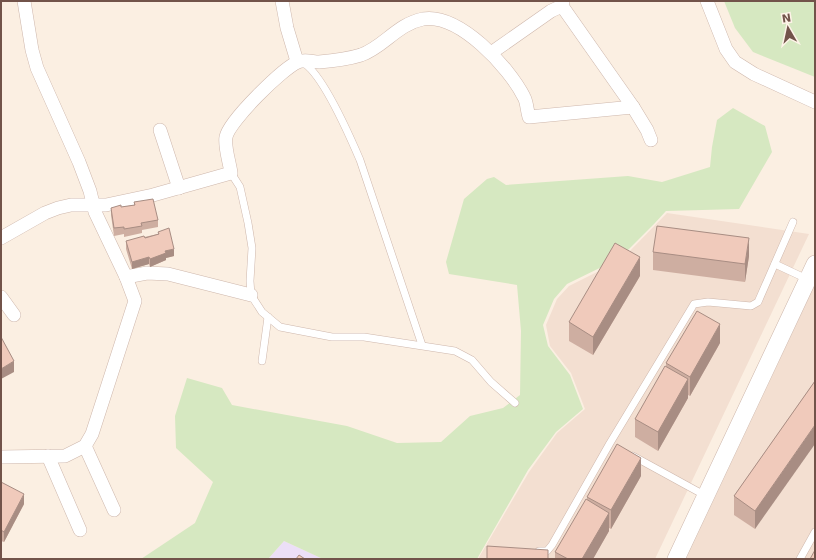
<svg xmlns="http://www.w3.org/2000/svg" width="816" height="560" viewBox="0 0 816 560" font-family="'DejaVu Sans',sans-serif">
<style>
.residential{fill:#f3dfd1}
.education{fill:#ecdff7}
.green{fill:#d6e8c1}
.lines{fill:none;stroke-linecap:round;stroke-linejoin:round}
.service-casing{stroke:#ceb7ac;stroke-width:8}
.minor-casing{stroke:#ceb7ac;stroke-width:14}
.tertiary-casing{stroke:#ceb7ac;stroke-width:18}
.service{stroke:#fff;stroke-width:7}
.minor{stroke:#fff;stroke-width:13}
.tertiary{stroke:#fff;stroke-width:17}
.wall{fill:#ceaea1}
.shaded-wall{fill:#a88d83}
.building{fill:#f0cabb;stroke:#a88d83}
</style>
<rect width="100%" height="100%" fill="#fbefe2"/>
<!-- residential -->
<g class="residential">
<path d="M667 213 809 234 655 559H478L529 472 557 433 585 409 571 373 550 346 546 325 557 299 569 286 621 260Z"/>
<path d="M815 285V559H686L810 295Z"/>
</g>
<!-- education -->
<path class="education" d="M284 541 323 559H268Z"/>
<!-- green -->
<g class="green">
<path d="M724 1H815V77L753 52 735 28Z"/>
<path d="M733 108 765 126 772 152 739 209 666 211 654 224 620 258 567 284 554 299 543 325 548 346 570 375 583 409 556 432 528 470 477 559H323L284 541 268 559H141L195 523 213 482 176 448 175 416 187 378 222 388 232 405 347 426 397 443 441 442 470 416 503 408 520 395 521 331 517 285 449 274 446 262 464 199 487 179 494 177 506 185 628 176 662 182 710 167 712 147 717 120Z"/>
</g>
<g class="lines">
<defs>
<g id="service">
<path d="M302 62C322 72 351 139 360 160L422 345"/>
<path d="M231 173 240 187 248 223 252 248 250 281 251 295 262 312 280 327 332 337H364L455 351 472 360 491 382 515 403"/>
<path d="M775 264 807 279"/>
<path d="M262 361 268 317"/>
<path d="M633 456 706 496"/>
<path d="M539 551H547L552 545 610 443 694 304 708 302 751 306 758 302 793 222"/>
<path d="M800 559 815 532"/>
</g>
<g id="minor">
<path d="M282 1 287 28 296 58 299 61"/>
<path d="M563 1 562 6 633 107 647 130 651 140"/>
<path d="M707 1 726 49 735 62 754 74 815 102"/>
<path d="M491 53 551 11 562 6"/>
<path d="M160 130 179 188"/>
<path d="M1 238 45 213 58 208 71 205H106L153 195 231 173C230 164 224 146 226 137 229 121 283 68 298 62 304 59 313 62 319 62 332 61 348 59 361 55 384 47 397 24 423 19 459 13 509 67 524 97 527 102 527 111 529 117L633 107"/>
<path d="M126 277 147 273 168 274 251 295"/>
<path d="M1 297 14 315"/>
<path d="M85 446 114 510"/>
<path d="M48 456 80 530"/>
<path d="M1 457 65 456 85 446 92 434 135 301 126 277 95 212 90 191 79 162 37 68 32 50 24 1"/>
</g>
<path id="tertiary" d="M676 559 815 264"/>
</defs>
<!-- service casing -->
<use href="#service" class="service-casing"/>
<!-- minor casing -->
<use href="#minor" class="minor-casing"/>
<!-- tertiary casing -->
<use href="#tertiary" class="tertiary-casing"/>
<!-- service -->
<use href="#service" class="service"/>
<!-- minor -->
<use href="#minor" class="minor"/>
<!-- tertiary -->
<use href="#tertiary" class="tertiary"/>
</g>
<!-- wall -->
<g class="wall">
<path d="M134 202 158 220V227L142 230V233L124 237V234L114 236 111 215V208L121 207 134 205Z"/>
<path d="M158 232 174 256 166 258V260L150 267 149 264 132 269 126 249V241L158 234Z"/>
<path d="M653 252 749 256 745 282 653 270Z"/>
<path d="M640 276 593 355 569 341V322Z"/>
<path d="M720 343 690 396 688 395V398L658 451 635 437V419L666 367V363Z"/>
<path d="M815 381 755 529 734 515V496Z"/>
<path d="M641 476 611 529 609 528V531L593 559H555V552L587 500V497Z"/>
<path d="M1 483 24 504 4 542 1 541Z"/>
</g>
<!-- shaded-wall -->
<g class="shaded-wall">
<path d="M749 238V256L745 282V264Z"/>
<path d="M174 249V256L166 258V260L150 267V259L165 251Z"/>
<path d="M149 257V264L132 269V262Z"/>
<path d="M640 257V276L593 355V337Z"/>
<path d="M720 324V343L690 396V377Z"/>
<path d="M14 361V372L1 379V369Z"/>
<path d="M688 379V398L658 451V432Z"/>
<path d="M815 425V444L755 529V511Z"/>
<path d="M641 458V476L611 529V510Z"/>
<path d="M24 494V504L4 542V532Z"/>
<path d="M609 513V531L593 559H582Z"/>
</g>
<!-- building -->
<g class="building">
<path d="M153 199 158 220 141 223 142 226 124 229V227L114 228 111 208 121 205V207L135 205 134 202Z"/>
<path d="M657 226 749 238 745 264 653 252Z"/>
<path d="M169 228 174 249 165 251 166 253 150 259 149 257 132 262 126 241 144 236 145 238 159 234 158 232Z"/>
<path d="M615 243 640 257 593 337 569 322Z"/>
<path d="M697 311 720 324 690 377 666 363Z"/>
<path d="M1 337 14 361 1 369Z"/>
<path d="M665 366 688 379 658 432 635 419Z"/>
<path d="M815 381V425L755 511 734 496Z"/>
<path d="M617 444 641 458 611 510 587 497Z"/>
<path d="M1 482 24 494 4 532 1 530Z"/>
<path d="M586 499 609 513 582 559H568L555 552Z"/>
<path d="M487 546 548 550V559H487Z"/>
<path d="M815 550V559H810Z"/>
<path d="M299 555 305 559H296Z"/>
</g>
<!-- border -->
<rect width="816" height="560" fill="none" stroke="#72534a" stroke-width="4"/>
<!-- north arrow -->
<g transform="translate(788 28) rotate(351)" stroke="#fef3e8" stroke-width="3" paint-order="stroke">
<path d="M0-3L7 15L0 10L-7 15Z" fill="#72534a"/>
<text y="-6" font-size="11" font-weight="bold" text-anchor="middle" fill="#72534a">N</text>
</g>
</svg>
